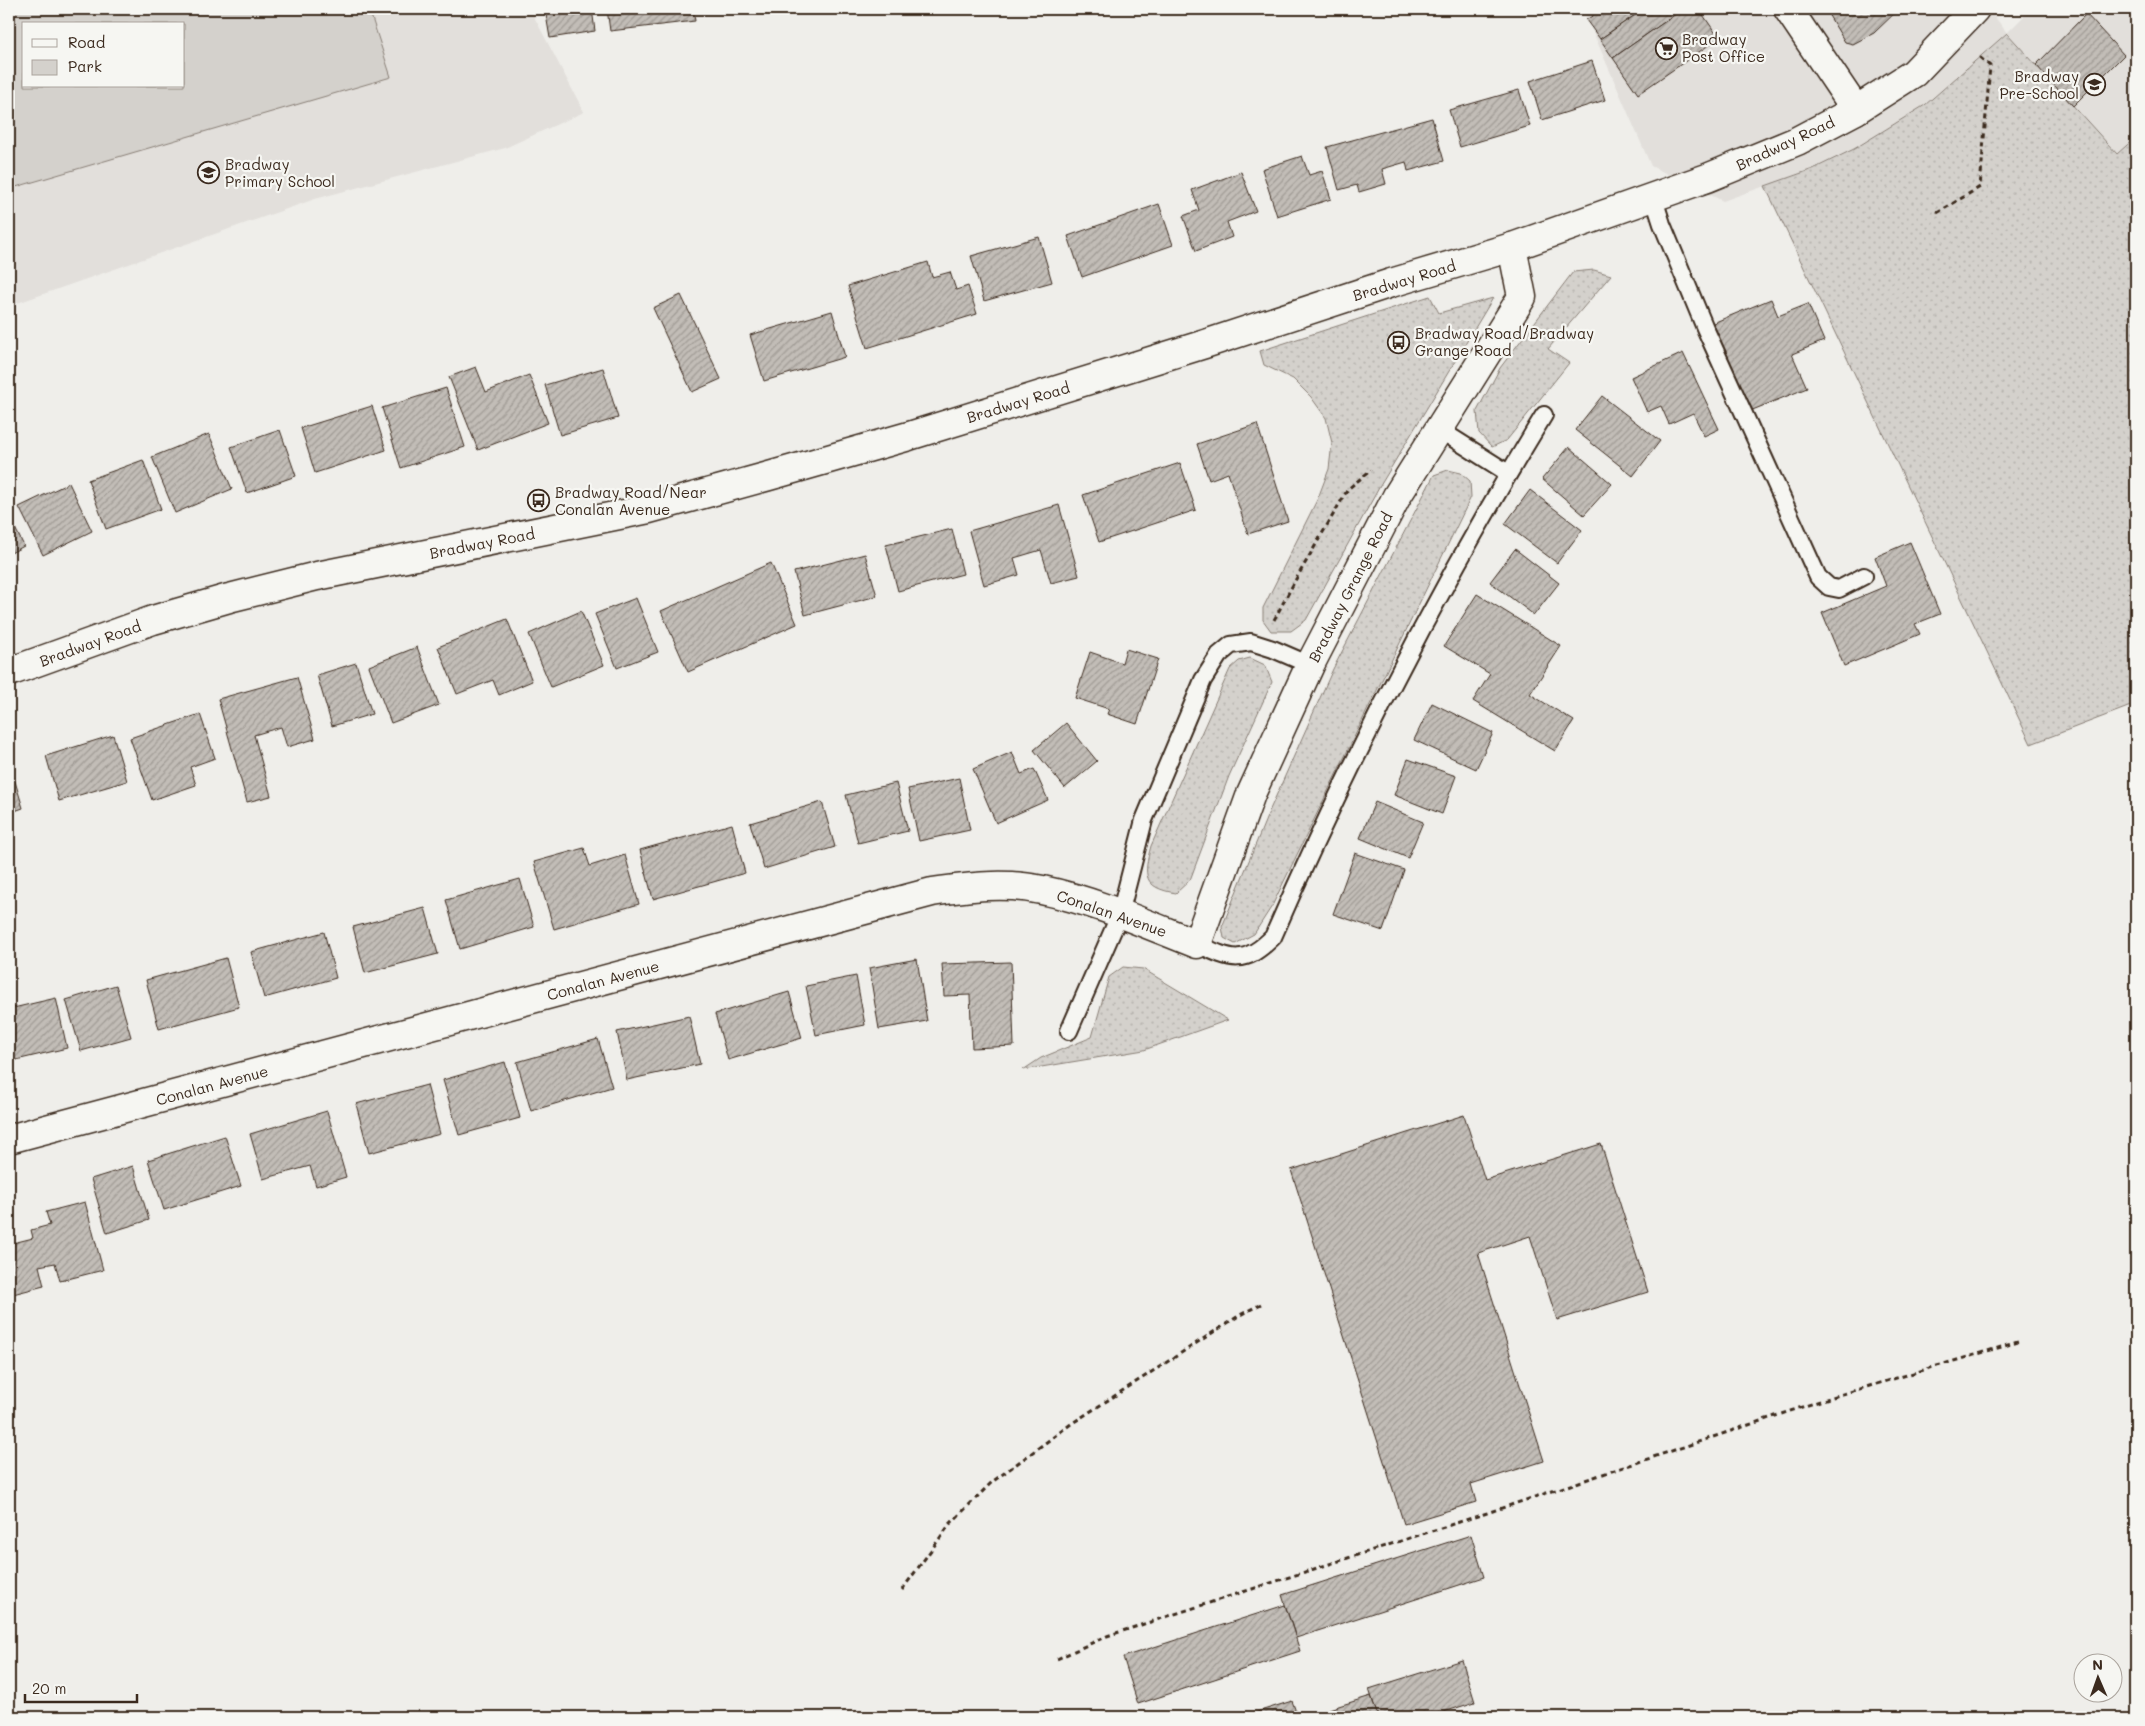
<svg xmlns="http://www.w3.org/2000/svg" width="2145" height="1726" viewBox="0 0 2145 1726" font-family="Mali,sans-serif">
<style>
.built{fill:#e2dfdb;fill-rule:evenodd}
.green{fill:url(#green-dots);stroke:#887e75}
.pitch{fill:#d4d1cc;stroke:#887e75;fill-rule:evenodd}
.building{fill:url(#building-hatch);stroke:#3b2a1e}
.lines{fill:none;stroke-linecap:round;stroke-linejoin:round}
.lane-casing{stroke:#3b2a1e;stroke-width:20}
.street-casing{stroke:#3b2a1e;stroke-width:31}
.secondary-casing{stroke:#3b2a1e;stroke-width:31}
.path{stroke:#3b2a1e;stroke-width:3;stroke-dasharray:5 4;stroke-linecap:butt}
.lane{stroke:#f6f6f2;stroke-width:16}
.street{stroke:#f6f6f2;stroke-width:28}
.secondary{stroke:#f6f6f2;stroke-width:28}
.labels{text-anchor:middle;dominant-baseline:central;stroke-width:4.5;stroke-linejoin:round;paint-order:stroke}
.poi-label{font-size:15px;fill:#3b2a1e;stroke:#f6f6f2;text-anchor:start}
.street-label{font-size:15px;fill:#3b2a1e;stroke:#f6f6f2}
</style>
<defs>
<pattern id="green-dots" width="8" height="8" patternUnits="userSpaceOnUse" patternTransform="scale(1.25)"><rect width="8" height="8" fill="#d4d1cc"/><path d="M2 2h.1M6 6h.1" fill="none" stroke="#b7b4af" stroke-width="1.8" stroke-linecap="round"/></pattern>
<pattern id="building-hatch" width="6" height="6" patternUnits="userSpaceOnUse" patternTransform="scale(1.25)"><rect width="6" height="6" fill="#c2bdb7"/><path d="M-1 1l2-2M0 6l6-6M5 7l2-2" fill="none" stroke="#9f9a94"/></pattern>
</defs>
<rect width="100%" height="100%" fill="#efeeea"/>
<filter id="ink" filterUnits="userSpaceOnUse"><feTurbulence type="fractalNoise" baseFrequency=".02" numOctaves="2"/><feDisplacementMap in="SourceGraphic" scale="10" xChannelSelector="R" yChannelSelector="G"/><feConvolveMatrix kernelMatrix="1 2 1 2 8 2 1 2 1" color-interpolation-filters="sRGB"/></filter>
<g filter="url(#ink)">
<!-- built -->
<g class="built">
<path d="M9 9H530L584 112 505 148 315 199 9 306ZM24 24H184V86H24Z"/>
<path d="M1583 9H1989L2007 33 2031 9H2136V137L2117 154 2007 33 1925 105 1854 149 1813 169 1723 201 1651 166Z"/>
</g>
<!-- green -->
<g class="green">
<path d="M2007 33 2117 154 2136 137V704L2031 744 1765 186 1813 169 1854 149 1925 105Z"/>
<path d="M1594 270 1611 275 1548 349 1569 363 1507 440 1492 447 1479 433 1477 411 1500 368 1573 272Z"/>
<path d="M1430 296 1439 313 1493 298 1380 486 1306 620 1291 631H1271L1263 620V608L1318 498 1329 469 1332 443 1326 418 1311 397 1293 379 1264 365 1260 351Z"/>
<path d="M1448 470 1461 473 1470 481 1471 497 1272 906 1254 934 1235 944 1224 938 1222 927 1268 814 1333 669 1434 475Z"/>
<path d="M1250 658 1265 665 1272 682 1229 776 1190 880 1176 893C1143 888 1143 875 1151 846L1230 669 1239 661Z"/>
<path d="M1123 967 1143 969 1228 1020 1144 1050 1023 1070 1041 1058 1092 1037 1109 977Z"/>
</g>
<!-- pitch -->
<path class="pitch" d="M9 9H369L391 77 9 189ZM24 24H184V86H24Z"/>
<!-- building -->
<g class="building">
<path d="M545 9H592L595 31 550 38Z"/>
<path d="M607 9H693L695 21 610 31Z"/>
<path d="M1603 9H1644L1600 39 1586 20Z"/>
<path d="M1644 9H1683L1613 58 1600 39Z"/>
<path d="M1683 9H1699L1719 38 1638 94 1613 58Z"/>
<path d="M1825 9H1899L1874 33 1853 44 1845 42Z"/>
<path d="M2086 14 2124 55 2073 106 2036 65Z"/>
<path d="M1592 61 1605 100 1542 120 1530 81Z"/>
<path d="M1519 90 1530 126 1460 147 1449 110Z"/>
<path d="M1432 118 1444 161 1408 171 1406 162 1382 169 1386 184 1359 192 1357 185 1339 190 1327 147Z"/>
<path d="M1302 156 1309 175 1322 171 1331 199 1277 216 1262 169Z"/>
<path d="M1241 172 1256 211 1227 222 1232 237 1196 251 1183 216 1199 210 1192 190Z"/>
<path d="M1159 204 1173 245 1082 277 1068 236Z"/>
<path d="M1039 237 1052 282 984 301 971 256Z"/>
<path d="M928 262 932 277 950 272 956 290 968 286 977 314 867 348 848 286Z"/>
<path d="M681 295 721 379 692 392 653 308Z"/>
<path d="M1771 299 1778 316 1808 304 1824 341 1792 354 1807 388 1750 411 1713 323Z"/>
<path d="M832 311 845 357 764 381 750 335Z"/>
<path d="M1683 353 1719 429 1704 436 1693 413 1669 424 1661 406 1647 412 1631 377Z"/>
<path d="M476 367 486 392 529 375 548 423 478 450 449 377Z"/>
<path d="M603 368 618 418 560 435 545 385Z"/>
<path d="M446 388 465 447 401 468 382 408Z"/>
<path d="M1602 396 1660 441 1633 476 1575 430Z"/>
<path d="M372 406 386 450 315 473 301 428Z"/>
<path d="M1257 424 1288 521 1248 534 1228 473 1209 480 1197 444Z"/>
<path d="M280 430 296 476 247 493 231 447Z"/>
<path d="M209 434 232 489 175 513 152 457Z"/>
<path d="M1569 447 1612 484 1584 515 1542 479Z"/>
<path d="M143 460 161 509 106 529 88 480Z"/>
<path d="M1180 463 1196 510 1099 542 1083 495Z"/>
<path d="M69 483 92 531 43 555 19 507Z"/>
<path d="M1530 490 1582 530 1557 563 1505 524Z"/>
<path d="M1059 505 1079 576 1051 583 1041 550 1014 558 1019 575 984 585 969 531Z"/>
<path d="M9 516 24 546 9 554Z"/>
<path d="M952 529 963 574 898 591 886 545Z"/>
<path d="M1910 542 1940 614 1915 624 1920 634 1844 666 1822 613 1886 586 1875 557Z"/>
<path d="M1515 549 1559 583 1534 615 1490 582Z"/>
<path d="M865 554 877 596 805 615 794 572Z"/>
<path d="M771 563 797 624 688 672 661 611Z"/>
<path d="M1477 594 1561 646 1530 694 1574 721 1555 751 1473 701 1490 674 1444 646Z"/>
<path d="M636 598 658 652 617 668 595 614Z"/>
<path d="M581 611 604 665 551 687 529 634Z"/>
<path d="M507 619 532 681 499 695 493 680 457 694 438 647Z"/>
<path d="M417 647 439 705 391 723 369 666Z"/>
<path d="M1126 649 1158 659 1137 724 1107 714 1109 709 1075 698 1090 652 1122 663Z"/>
<path d="M356 663 372 714 332 726 317 675Z"/>
<path d="M297 677 315 739 287 747 281 727 254 735 271 796 247 802 218 699Z"/>
<path d="M1432 703 1493 733 1476 769 1414 740Z"/>
<path d="M200 714 215 758 190 767 196 785 152 800 130 738Z"/>
<path d="M1066 723 1097 761 1065 788 1034 750Z"/>
<path d="M113 735 127 781 59 801 46 756Z"/>
<path d="M1012 752 1021 774 1034 769 1048 800 996 823 973 769Z"/>
<path d="M1408 759 1456 776 1442 814 1394 795Z"/>
<path d="M11 768 23 808 9 813V769Z"/>
<path d="M959 778 970 830 919 841 908 789Z"/>
<path d="M896 783 908 831 858 843 846 795Z"/>
<path d="M822 802 835 847 764 869 750 823Z"/>
<path d="M1375 802 1423 822 1408 858 1360 838Z"/>
<path d="M732 824 745 873 653 899 640 850Z"/>
<path d="M584 848 590 866 625 855 639 904 554 929 534 862Z"/>
<path d="M1355 853 1404 870 1383 931 1333 914Z"/>
<path d="M520 879 534 927 460 949 446 900Z"/>
<path d="M425 908 438 954 365 973 353 927Z"/>
<path d="M324 932 336 978 264 998 251 952Z"/>
<path d="M226 958 239 1007 159 1029 146 980Z"/>
<path d="M917 959 927 1021 879 1029 869 968Z"/>
<path d="M1011 962 1014 1046 972 1048 970 995 944 996 942 964Z"/>
<path d="M856 976 865 1025 816 1035 806 986Z"/>
<path d="M116 985 131 1037 81 1051 66 1000Z"/>
<path d="M789 992 802 1038 728 1060 715 1014Z"/>
<path d="M56 998 67 1048 12 1061 9 1047V1009Z"/>
<path d="M689 1016 700 1064 627 1080 617 1032Z"/>
<path d="M598 1039 612 1087 531 1111 517 1062Z"/>
<path d="M505 1062 520 1118 459 1135 443 1080Z"/>
<path d="M427 1085 440 1134 369 1153 356 1104Z"/>
<path d="M327 1111 346 1177 316 1186 310 1166 263 1179 250 1134Z"/>
<path d="M1464 1115 1485 1180 1601 1144 1648 1292 1557 1320 1530 1236 1478 1253 1544 1461 1471 1484 1476 1502 1404 1524 1291 1170Z"/>
<path d="M225 1136 241 1186 164 1210 148 1160Z"/>
<path d="M133 1166 149 1220 107 1233 91 1179Z"/>
<path d="M85 1202 103 1270 60 1281 55 1263 39 1266 44 1286 9 1295V1244L33 1238 31 1230 50 1225 46 1212Z"/>
<path d="M1471 1535 1484 1577 1296 1638 1282 1595Z"/>
<path d="M1285 1605 1300 1651 1138 1704 1123 1657Z"/>
<path d="M1462 1660 1475 1702 1428 1717H1378L1369 1689Z"/>
<path d="M1371 1696 1378 1717H1303Z"/>
<path d="M1292 1701 1298 1717H1241Z"/>
</g>
<g class="lines">
<defs>
<g id="lane">
<path d="M1653 196 1662 224 1705 328 1818 577 1829 587 1839 589 1864 576"/>
<path d="M1440 430 1508 473"/>
<path d="M1197 944C1232 960 1244 966 1273 937 1351 758 1442 582 1544 415"/>
<path d="M1069 1031 1120 914 1144 820 1203 680 1219 655 1231 645 1251 642 1273 649 1310 665"/>
</g>
<path id="street" d="M9 1139 932 892C967 887 1006 882 1042 890 1095 901 1146 924 1197 944L1251 794 1310 665 1397 496 1522 297 1512 247"/>
<g id="secondary">
<path d="M1788 9 1856 110"/>
<path d="M9 672 153 620 229 598 317 576 649 509 769 476 909 436 1205 344 1391 283 1512 247 1707 178 1797 141 1856 110 1914 73 1975 9"/>
</g>
</defs>
<!-- lane casing -->
<use href="#lane" class="lane-casing"/>
<!-- street casing -->
<use href="#street" class="street-casing"/>
<!-- secondary casing -->
<use href="#secondary" class="secondary-casing"/>
<!-- path -->
<g class="path">
<path d="M1937 213 1980 187 1990 66 1977 55"/>
<path d="M1274 620 1296 579 1348 489 1371 470"/>
<path d="M902 1590 950 1524 992 1482 1071 1424 1240 1315 1261 1304"/>
<path d="M1057 1659 1107 1636 1484 1514 1829 1398 2018 1342"/>
</g>
<!-- lane -->
<use href="#lane" class="lane"/>
<!-- street -->
<use href="#street" class="street"/>
<!-- secondary -->
<use href="#secondary" class="secondary"/>
</g>
</g>
<!-- icons -->
<defs>
<symbol id="supermarket-ring" viewBox="-11 -11 22 22"><circle r="9.5" fill="#f6f6f2" stroke="#3b2a1e" stroke-width="1.5"/><path d="M-6-5.5h2.5l.6 2H6L4.5 2H-2.5L-4.4-4H-6ZM-1.5 3.2a1.3 1.3 0 1 0 .1 0ZM3 3.2a1.3 1.3 0 1 0 .1 0Z" fill="#3b2a1e"/></symbol>
<symbol id="school-ring" viewBox="-11 -11 22 22"><circle r="9.5" fill="#f6f6f2" stroke="#3b2a1e" stroke-width="1.5"/><path d="M0-5L7-2L0 1L-7-2ZM-4 1L0 2.5L4 1V4Q0 6-4 4Z" fill="#3b2a1e"/></symbol>
<symbol id="bus-ring" viewBox="-11 -11 22 22"><circle r="9.5" fill="#f6f6f2" stroke="#3b2a1e" stroke-width="1.5"/><path d="M-5-6H5V4H4V6H2V4H-2V6H-4V4H-5ZM-3.5-4V0h7V-4ZM-3.5 1.2v1.5H-2V1.2ZM2 1.2v1.5H3.5V1.2Z" fill="#3b2a1e"/></symbol>
</defs>
<g fill-rule="evenodd">
<use href="#supermarket-ring" x="1654" y="36" width="25" height="25"/>
<use href="#school-ring" x="2082" y="72" width="25" height="25"/>
<use href="#school-ring" x="196" y="160" width="25" height="25"/>
<use href="#bus-ring" x="1386" y="330" width="25" height="25"/>
<use href="#bus-ring" x="526" y="488" width="25" height="25"/>
</g>
<g class="labels">
<!-- poi labels -->
<g class="poi-label">
<text x="1682" y="39">Bradway<tspan x="1682" dy="17">Post Office</tspan></text>
<text x="2079" y="76" text-anchor="end">Bradway<tspan x="2079" dy="17">Pre-School</tspan></text>
<text x="225" y="164">Bradway<tspan x="225" dy="17">Primary School</tspan></text>
<text x="1415" y="333">Bradway Road/Bradway<tspan x="1415" dy="17">Grange Road</tspan></text>
<text x="555" y="492">Bradway Road/Near<tspan x="555" dy="17">Conalan Avenue</tspan></text>
</g>
<!-- street labels -->
<g class="street-label">
<text transform="translate(1785 143) rotate(-25)">Bradway Road</text>
<text transform="translate(1404 280) rotate(-17)">Bradway Road</text>
<text transform="translate(1018 402) rotate(-17)">Bradway Road</text>
<text transform="translate(482 543) rotate(-11)">Bradway Road</text>
<text transform="translate(1350 587) rotate(-63)">Bradway Grange Road</text>
<text transform="translate(90 643) rotate(-20)">Bradway Road</text>
<text transform="translate(1112 913) rotate(19)">Conalan Avenue</text>
<text transform="translate(603 980) rotate(-15)">Conalan Avenue</text>
<text transform="translate(212 1085) rotate(-15)">Conalan Avenue</text>
</g>
</g>
<!-- margin -->
<rect width="2145" height="1726" fill="none" stroke="#f6f6f2" stroke-width="30"/>
<rect x="15" y="15" width="2115" height="1696" fill="none" stroke="#3b2a1e" stroke-width="2" filter="url(#ink)"/>
<!-- legend -->
<rect x="22" y="22" width="162" height="65" fill="#f6f6f2" stroke="#aba49d"/>
<rect x="32" y="39" width="25" height="8" fill="#f6f6f2" stroke="#aba49d"/>
<text x="68" y="48" font-size="15" fill="#3b2a1e">Road</text>
<rect x="32" y="60" width="25" height="15" fill="#d4d1cc" stroke="#aba49d"/>
<text x="68" y="72" font-size="15" fill="#3b2a1e">Park</text>
<!-- north arrow -->
<g transform="translate(2098 1678) rotate(358)"><circle r="24" fill="#f6f6f2" stroke="#aba49d"/>
<path d="M0-4L9 19L0 12L-9 19Z" fill="#3b2a1e"/>
<text y="-8" font-size="14" font-weight="bold" text-anchor="middle" fill="#3b2a1e">N</text>
</g>
<!-- scale -->
<path d="M25 1694v8h112v-8" fill="none" stroke="#3b2a1e" stroke-width="2.5"/>
<text x="32" y="1694" font-size="15" fill="#3b2a1e" stroke="#f6f6f2" stroke-width="4" paint-order="stroke">20 m</text>
</svg>
